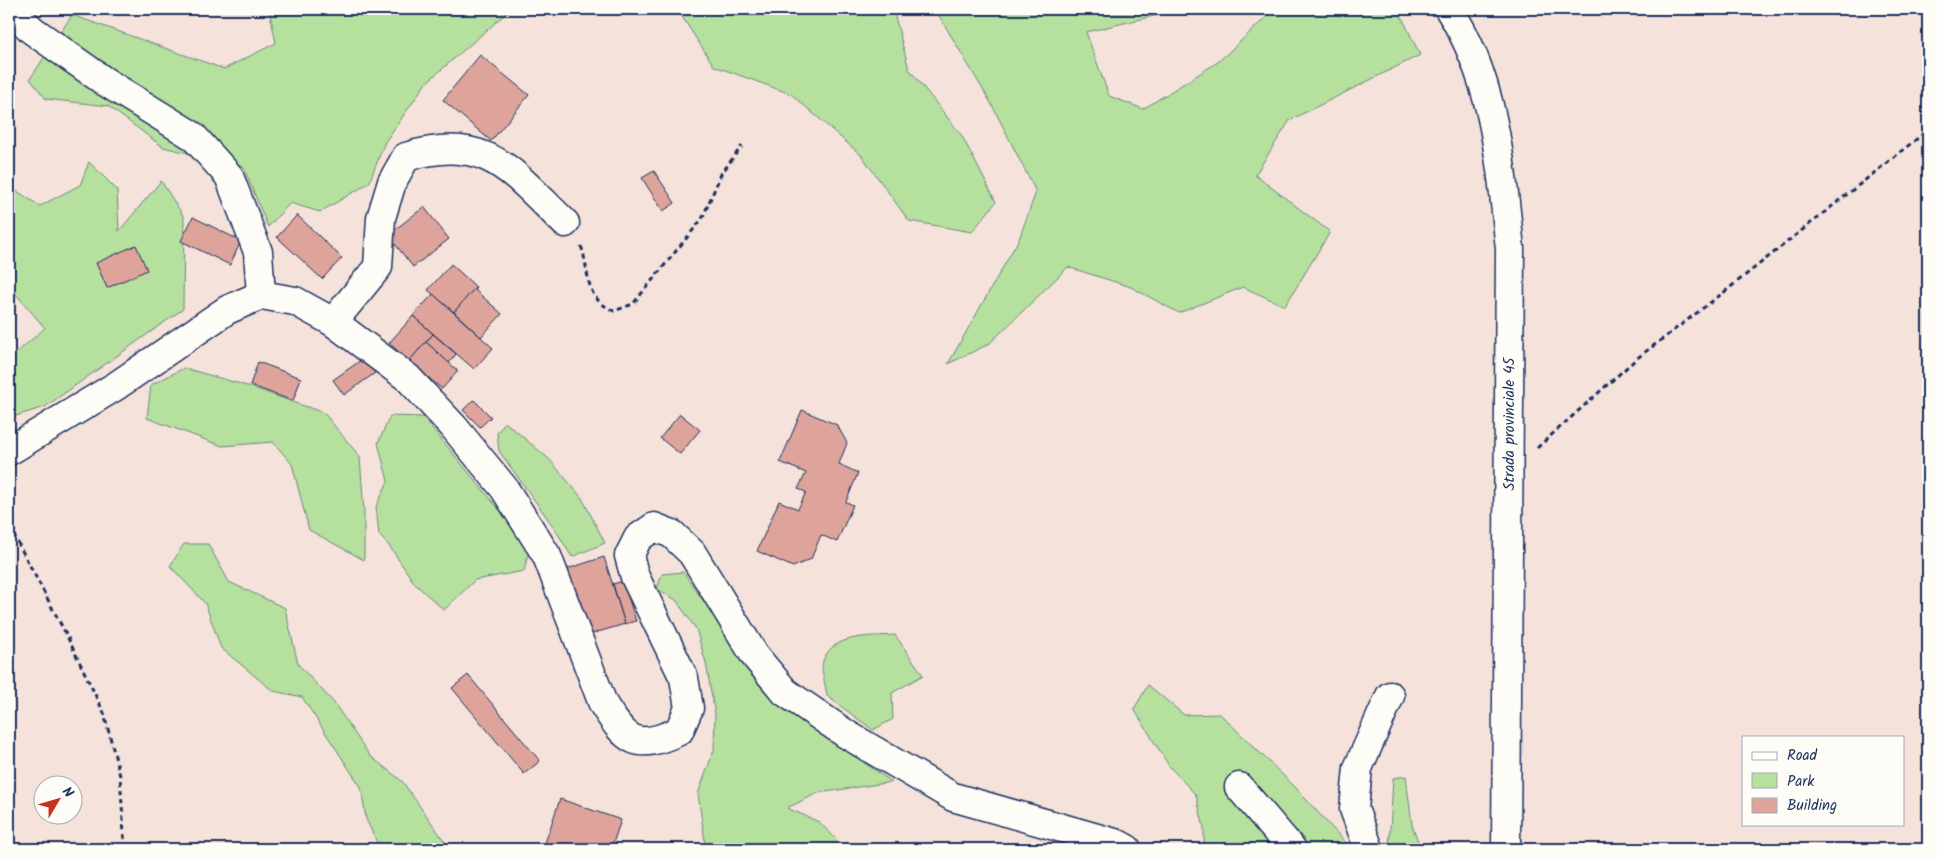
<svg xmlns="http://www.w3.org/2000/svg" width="1937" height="858" viewBox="0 0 1937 858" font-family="Kalam,sans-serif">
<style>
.green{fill:#b6e09d;stroke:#68887e}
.building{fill:#dea49b;stroke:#1b2f5e}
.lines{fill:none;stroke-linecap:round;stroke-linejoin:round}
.minor-casing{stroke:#1b2f5e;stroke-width:31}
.major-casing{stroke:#1b2f5e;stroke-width:31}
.path{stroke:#1b2f5e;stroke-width:3;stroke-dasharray:5 4;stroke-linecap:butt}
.minor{stroke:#fdfcf7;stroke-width:28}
.major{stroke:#fdfcf7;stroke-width:28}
.labels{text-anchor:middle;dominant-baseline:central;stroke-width:4;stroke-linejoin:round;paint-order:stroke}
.street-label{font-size:15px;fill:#1b2f5e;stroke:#fdfcf7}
</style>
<rect width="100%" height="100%" fill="#f4e2db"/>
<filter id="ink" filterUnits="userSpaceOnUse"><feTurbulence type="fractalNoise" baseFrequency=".02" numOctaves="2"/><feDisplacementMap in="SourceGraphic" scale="10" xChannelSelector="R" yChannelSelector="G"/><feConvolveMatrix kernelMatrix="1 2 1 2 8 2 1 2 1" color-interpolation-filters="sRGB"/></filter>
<g filter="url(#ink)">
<!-- green -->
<g class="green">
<path d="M269 9H511L426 83 385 142 369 183 320 212 290 203 268 227 243 166 163 147 108 106 46 99 30 79 72 15 224 69 276 43Z"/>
<path d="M677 9H893L909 69 962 136 996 202 972 232 909 221 862 156 791 94 714 66Z"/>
<path d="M935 9H1161L1158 15 1086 32 1109 96 1143 109 1218 62 1275 9H1398L1420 55 1290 120 1255 175 1330 232 1285 306 1243 287 1179 313 1131 287 1068 267 989 344 948 364 1019 239 1036 192 991 103Z"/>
<path d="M89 162 117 190 119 231 161 181 184 217 183 309 45 407 9 418V359L45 328 9 286V186L40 206 80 185Z"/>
<path d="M184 368 251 387 324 413 360 457 364 512V560L309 530 292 464 273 442 222 446 147 418 151 385Z"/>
<path d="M390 416 423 417 530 547 524 571 475 580 444 610 415 584 390 547 379 535 376 507 388 481 378 443Z"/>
<path d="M505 422 549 459 582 498 605 543 572 557 553 526 499 451 497 433Z"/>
<path d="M184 544H208L229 582 285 608 298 664 334 703 370 756 402 781 450 849H380L366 819 361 787 302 697 273 691 221 648 205 603 170 566Z"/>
<path d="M683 572 710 610 748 671 774 700 892 782 818 793 787 808 819 822 840 843 825 849H706L698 794 714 750 715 715 706 663 696 629 676 600 657 589 662 574Z"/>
<path d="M895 635 923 675 892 693 893 719 873 730 827 696C826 686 820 669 823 661 833 633 871 637 895 635Z"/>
<path d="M1148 685 1184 715 1220 714 1294 786 1346 843 1357 849H1204V828L1196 795 1169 766 1134 709Z"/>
<path d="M1406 776 1412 825 1421 849H1389L1393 778Z"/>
</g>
<!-- building -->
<g class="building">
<path d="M480 55 529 95 491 141 443 100Z"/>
<path d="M654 171 675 203 663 211 642 178Z"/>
<path d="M424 207 449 239 413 267 388 235Z"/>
<path d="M297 215 342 258 322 279 277 237Z"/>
<path d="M193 217 241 241 230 265 181 241Z"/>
<path d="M136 245 147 270 107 288 96 263Z"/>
<path d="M451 264 476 287 454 312 428 290Z"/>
<path d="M474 289 502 314 481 337 454 312Z"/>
<path d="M433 294 493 348 474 369 413 316Z"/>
<path d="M413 316 433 334 409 361 389 343Z"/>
<path d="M433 334 456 354 449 363 426 342Z"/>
<path d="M426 342 458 371 442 389 409 361Z"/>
<path d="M364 358 375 373 344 395 333 380Z"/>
<path d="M258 362 301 378 293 401 250 385Z"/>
<path d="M474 400 491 417 480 427 463 410Z"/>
<path d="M802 410 837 425 847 443 839 464 858 473 846 502 853 505 837 542 821 535 811 559 793 567 757 551 779 501 798 509 806 492 798 489 806 473 780 462Z"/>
<path d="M680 414 700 430 680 454 660 438Z"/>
<path d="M604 557 625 624 588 635 567 569Z"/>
<path d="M623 581 636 621 625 624 613 584Z"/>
<path d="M468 675 540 761 524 774 452 688Z"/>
<path d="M560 799 621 820 611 849H543Z"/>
</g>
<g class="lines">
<defs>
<g id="minor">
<path d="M10 9 32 30 104 81 193 136 229 176 258 252 261 295"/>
<path d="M333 322 378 267 381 218 392 182 406 157C487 132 512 172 565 223"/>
<path d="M9 451 116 386 227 310 261 295 295 301 333 322 408 378 453 426 504 488 547 556 603 704C627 742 636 751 679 731L689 708 684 678 635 577 629 556 638 538 654 527 672 534 692 553 755 656 785 692 846 734 953 797 1118 844 1127 849"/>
<path d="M1239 787 1292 849"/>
<path d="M1369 849 1354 809 1358 768 1390 696"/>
</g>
<path id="major" d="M1449 9C1495 80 1501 166 1510 249L1506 849"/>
</defs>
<!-- minor casing -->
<use href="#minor" class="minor-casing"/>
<!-- major casing -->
<use href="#major" class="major-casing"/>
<!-- path -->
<g class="path">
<path d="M581 246C591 273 582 297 614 311L633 304 702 219 721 174 742 146"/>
<path d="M1537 448 1636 359 1723 293 1928 130"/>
<path d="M9 526 67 636 104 713 120 776 125 849"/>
</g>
<!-- minor -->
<use href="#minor" class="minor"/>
<!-- major -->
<use href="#major" class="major"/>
</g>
</g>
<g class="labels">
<!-- street labels -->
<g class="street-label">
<text transform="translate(1510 424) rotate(-90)">Strada provinciale 45</text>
</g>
</g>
<!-- margin -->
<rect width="1937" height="858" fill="none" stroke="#fdfcf7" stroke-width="30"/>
<rect x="15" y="15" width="1907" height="828" fill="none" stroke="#1b2f5e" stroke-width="2" filter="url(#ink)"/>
<!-- legend -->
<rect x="1742" y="736" width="162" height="90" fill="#fdfcf7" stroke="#a3aaba"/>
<rect x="1752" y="752" width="25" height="8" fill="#fdfcf7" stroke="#a3aaba"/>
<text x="1787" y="760" font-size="15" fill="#1b2f5e">Road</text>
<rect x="1752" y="773" width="25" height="15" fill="#b6e09d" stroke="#a3aaba"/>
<text x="1787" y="786" font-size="15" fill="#1b2f5e">Park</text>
<rect x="1752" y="798" width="25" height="15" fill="#dea49b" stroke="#a3aaba"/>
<text x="1787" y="810" font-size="15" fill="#1b2f5e">Building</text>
<!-- north arrow -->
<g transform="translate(58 800) rotate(52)"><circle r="24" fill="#fdfcf7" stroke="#a3aaba"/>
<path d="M0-4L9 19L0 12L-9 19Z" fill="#c8321e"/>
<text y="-8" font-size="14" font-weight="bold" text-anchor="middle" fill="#1b2f5e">N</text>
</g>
</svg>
